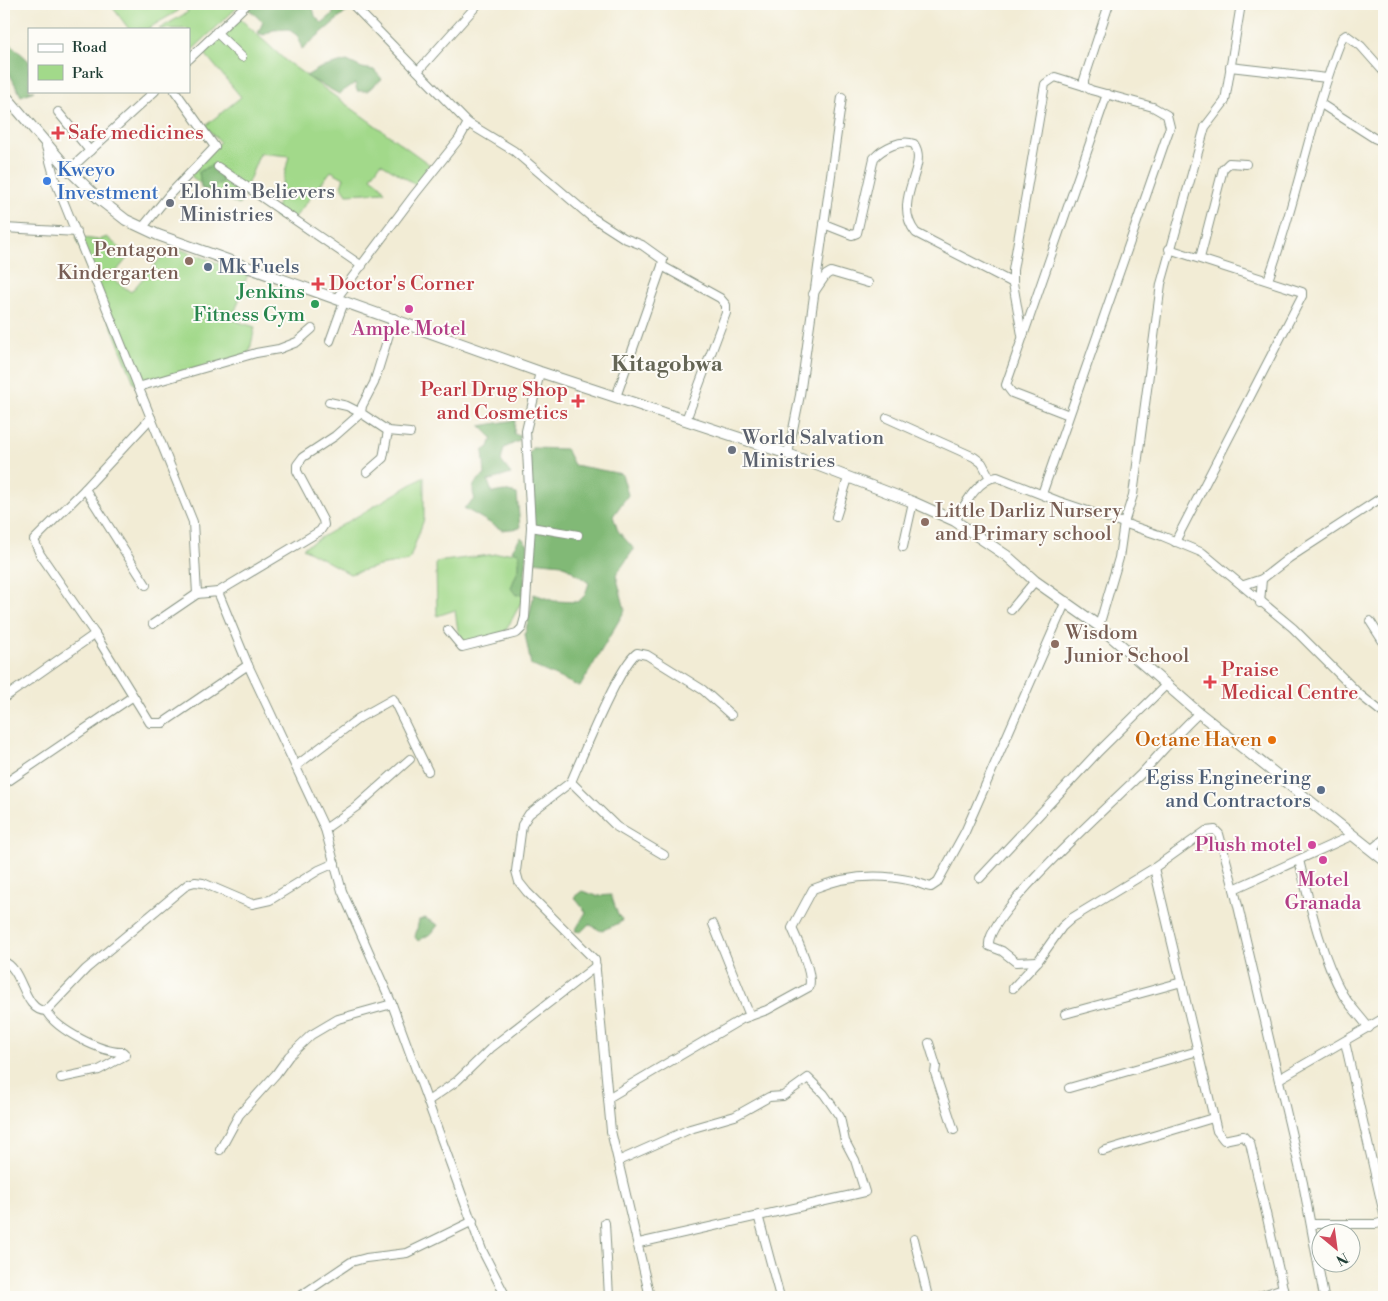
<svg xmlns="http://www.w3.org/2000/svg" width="1388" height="1301" viewBox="0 0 1388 1301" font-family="'Libre Bodoni',serif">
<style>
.green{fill:#a2d98a;stroke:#608b5f}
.forest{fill:#81b976;stroke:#507b55}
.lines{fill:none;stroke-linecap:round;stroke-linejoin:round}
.minor-casing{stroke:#889484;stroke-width:10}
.tertiary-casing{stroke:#889484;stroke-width:12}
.minor{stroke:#fff;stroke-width:8}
.tertiary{stroke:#fff;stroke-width:10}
.health-dot{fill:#e0444e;stroke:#fdfcf7;stroke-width:2}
.shop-dot{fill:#3f7fe0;stroke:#fdfcf7;stroke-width:2}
.worship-dot{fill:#6b7280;stroke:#fdfcf7;stroke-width:2}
.education-dot{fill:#8d6e63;stroke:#fdfcf7;stroke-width:2}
.service-dot{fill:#5c6f8a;stroke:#fdfcf7;stroke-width:2}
.leisure-dot{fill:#2e9e5b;stroke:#fdfcf7;stroke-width:2}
.hotel-dot{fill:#d1479c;stroke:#fdfcf7;stroke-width:2}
.food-dot{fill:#e8710a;stroke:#fdfcf7;stroke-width:2}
.labels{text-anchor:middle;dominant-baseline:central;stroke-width:4;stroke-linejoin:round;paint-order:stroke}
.health-label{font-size:20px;fill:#be3a42;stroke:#fdfcf7;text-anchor:start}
.shop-label{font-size:20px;fill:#366cbe;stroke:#fdfcf7;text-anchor:start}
.worship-label{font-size:20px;fill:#5b616d;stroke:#fdfcf7;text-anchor:start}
.education-label{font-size:20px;fill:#785e54;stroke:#fdfcf7;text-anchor:start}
.service-label{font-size:20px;fill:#4e5e75;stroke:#fdfcf7;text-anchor:start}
.leisure-label{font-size:20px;fill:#27864d;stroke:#fdfcf7;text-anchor:end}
.hotel-label{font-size:20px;fill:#b23c85;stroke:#fdfcf7}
.food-label{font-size:20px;fill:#c56008;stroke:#fdfcf7;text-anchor:end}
.quarter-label{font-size:22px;font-weight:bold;fill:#656656;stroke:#fdfcf7}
</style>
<rect width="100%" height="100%" fill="#fdfcf7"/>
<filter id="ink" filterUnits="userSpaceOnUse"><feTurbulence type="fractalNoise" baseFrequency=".02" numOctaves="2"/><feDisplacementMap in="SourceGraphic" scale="10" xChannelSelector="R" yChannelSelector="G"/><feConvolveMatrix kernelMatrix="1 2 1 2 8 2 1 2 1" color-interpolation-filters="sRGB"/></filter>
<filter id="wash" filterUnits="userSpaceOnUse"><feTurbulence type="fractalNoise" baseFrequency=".0096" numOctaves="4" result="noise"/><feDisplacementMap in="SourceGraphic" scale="20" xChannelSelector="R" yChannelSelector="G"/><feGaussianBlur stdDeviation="1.12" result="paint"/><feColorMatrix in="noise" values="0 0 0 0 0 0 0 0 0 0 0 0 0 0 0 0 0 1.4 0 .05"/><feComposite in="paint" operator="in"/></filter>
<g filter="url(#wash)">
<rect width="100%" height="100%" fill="#f2ecd5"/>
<!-- green -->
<g class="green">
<path d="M110 4H174L178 11 147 29H129Z"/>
<path d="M183 4H241L189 53V29H159L188 12Z"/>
<path d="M236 15 286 61 433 167 418 186 381 163 371 177 379 183 385 192 347 194 341 185 344 178 331 171 293 220 274 218 289 156 260 153 239 205 206 189 199 172 201 184 191 176 206 156 220 142 205 126 241 97 201 49Z"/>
<path d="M76 237 99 240 107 237 129 256 111 278 131 292 171 246 248 274 232 320 255 327 249 354 135 385Z"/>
<path d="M424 477V519L409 561 379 566 350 574 303 548Z"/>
<path d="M527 550 523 599 504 634 460 644 455 610 437 616 436 562Z"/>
</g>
<!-- forest -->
<g class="forest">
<path d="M249 4H312L315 16 322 23 333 14 334 4H345L350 9 302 49 298 36 288 29 273 30 264 35 258 33 263 22 246 7Z"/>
<path d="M4 38 29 61V91H34L21 96 4 63Z"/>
<path d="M347 61 362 68 374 70 382 79 367 91H357L355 83 339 94 306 76 320 68Z"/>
<path d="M211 165 218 167 223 182 205 190 201 188 199 172Z"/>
<path d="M515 420 514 434 520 436 519 441 504 448 501 461 511 474 488 481 492 493 504 491 517 494 520 528 502 530 464 508 475 499C470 487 475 481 485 475L483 451 489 447 492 438 480 426Z"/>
<path d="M532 448 566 449 574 465 622 474 628 495 613 516 618 531 634 549 616 575 625 610 580 687 531 665 525 634 534 594 554 601 578 602 585 595 589 583 562 564 532 561 534 548 528 456Z"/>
<path d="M521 537 528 545 523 594 516 595 511 588 519 567V554L512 550Z"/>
<path d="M582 891 597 896 611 895 618 915 622 919 621 922 601 931 589 924 581 932 575 931 586 912 574 897Z"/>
<path d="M425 918 438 925 432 933 418 941 415 937 419 920Z"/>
</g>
</g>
<g filter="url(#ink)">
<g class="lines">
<defs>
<g id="minor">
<path d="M216 32 242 57"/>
<path d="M189 59 247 4"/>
<path d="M1230 67 1327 78"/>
<path d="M418 71 478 4"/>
<path d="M1321 104 1374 138 1379 140 1384 138"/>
<path d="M58 112 90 151"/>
<path d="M468 123 514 151 590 216 624 238 642 245 663 260 662 266 720 298 726 305V313L686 420"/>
<path d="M45 143 56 183 193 522 197 594 218 592 248 665 325 829 342 891 392 1004 482 1250 506 1297"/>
<path d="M218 167 362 266"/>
<path d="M69 170 155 91"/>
<path d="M824 224 852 235 857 233 874 158C883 148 901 139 914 144 930 167 890 200 916 233L1013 283"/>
<path d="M143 227 169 195 215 147 175 91"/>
<path d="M4 228 77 232"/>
<path d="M1169 249 1302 292V296L1175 542"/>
<path d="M1200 258 1223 169 1229 163 1246 164"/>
<path d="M1268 280C1297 201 1311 116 1342 38L1346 35 1361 46 1384 72"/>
<path d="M813 294 826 275 831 272 868 283"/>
<path d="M336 299 415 194 459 139 468 123 352 4"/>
<path d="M394 318 374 383 362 406 361 413 388 431 410 433"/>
<path d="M1022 335 1013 283V270L1045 84 1055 77 1084 86"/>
<path d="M330 341 344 302"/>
<path d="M138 387 256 353 279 349 297 342 312 329"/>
<path d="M616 397 662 266"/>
<path d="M1069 415 1012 393 1006 385 1107 94"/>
<path d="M151 418 85 489 34 540 40 554 95 634 150 723H163L248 665"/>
<path d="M887 418 974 457 982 463 990 478"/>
<path d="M788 454 800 395 842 97"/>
<path d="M367 472 383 458 388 431"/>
<path d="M85 489 146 585"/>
<path d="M1042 494 1170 127 1167 115 1153 107 1091 90 1084 86V80L1109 4"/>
<path d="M836 517 848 478"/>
<path d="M955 521C964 506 978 478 997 477L1058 501 1162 536 1203 553 1293 628 1359 694 1384 714"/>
<path d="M531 527 578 535"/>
<path d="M903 547 913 502"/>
<path d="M1244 585 1262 579 1289 558 1384 496"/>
<path d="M218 592 320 531 324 525 323 520 297 471V465L303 457 335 436 361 413 347 406 329 402"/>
<path d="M1260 603 1262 579"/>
<path d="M1011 610 1035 581"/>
<path d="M1370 621 1384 643"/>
<path d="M153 624 197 594"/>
<path d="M1099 626 1119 558 1124 523 1133 495 1161 284 1205 127 1225 101 1241 4"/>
<path d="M448 630 462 647 517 633 522 628 525 617 531 527 526 431 540 372"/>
<path d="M4 698 95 634"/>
<path d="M296 766 359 718 393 699 428 771"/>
<path d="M571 782C582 757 619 665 637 653L647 655 703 690 731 715"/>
<path d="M4 784 132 697"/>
<path d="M325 829 356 807 410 759"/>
<path d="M1372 849 1384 839"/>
<path d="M1299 860C1310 905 1320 953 1343 995 1350 1006 1361 1017 1369 1028"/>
<path d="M1154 868 1217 1131 1224 1140 1243 1136 1250 1143 1285 1297"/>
<path d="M980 878 1097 753 1167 684"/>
<path d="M1234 889 1353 835"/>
<path d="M713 924 750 1016"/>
<path d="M1038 961 1016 962 1002 951 989 946C984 916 1116 799 1141 774 1161 753 1177 733 1199 713"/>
<path d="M4 962C23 968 23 1011 46 1011"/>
<path d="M1013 988 1038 961 1062 927 1072 918 1154 868 1206 831 1215 830 1219 834 1234 889 1303 1183 1324 1297"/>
<path d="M1065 1014 1182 982"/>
<path d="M1345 1042 1384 1214"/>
<path d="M929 1043 936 1066 935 1073 954 1130"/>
<path d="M61 1078 99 1070 126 1055 123 1052C102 1053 57 1030 46 1011L86 969 188 884 195 882 203 883 252 904 270 900 319 870 335 863"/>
<path d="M1279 1079 1384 1018"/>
<path d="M1069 1088 1198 1051"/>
<path d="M608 1098 742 1019 767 1010 809 987C814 974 798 942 792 928L813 889C844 876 879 873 913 881 919 883 925 886 931 887L937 883 965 832 1066 601"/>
<path d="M428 1101 457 1081 492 1047 596 966"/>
<path d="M220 1150 239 1115 276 1074 289 1056 311 1035 338 1019 392 1004"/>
<path d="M1103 1151 1213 1118"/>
<path d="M618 1161 690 1129 735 1116 769 1097 783 1096 808 1078 824 1094 840 1117 845 1141 855 1160 865 1192 639 1243"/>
<path d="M758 1215 780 1297"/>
<path d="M605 1223 609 1297"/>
<path d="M1311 1224H1376L1384 1222"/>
<path d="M914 1239 928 1297"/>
<path d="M299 1297 351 1262 366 1258 407 1253 473 1221"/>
<path d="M493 1297 504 1293"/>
<path d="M650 1297 611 1131 595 960 527 892 519 882 516 871 522 825 529 814 571 782 617 827 664 855"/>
<path d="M1258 1297 1283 1288"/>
</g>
<path id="tertiary" d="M4 94 69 170 99 199 126 220 158 235 540 372 788 454 913 502 955 521 1007 556 1035 581 1099 626 1199 713 1384 860"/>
</defs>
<!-- minor casing -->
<use href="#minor" class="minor-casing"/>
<!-- tertiary casing -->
<use href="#tertiary" class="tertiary-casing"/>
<!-- minor -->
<use href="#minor" class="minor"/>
<!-- tertiary -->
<use href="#tertiary" class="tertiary"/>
</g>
</g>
<!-- markers -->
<g class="health-dot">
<path d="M55.5 125.5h5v5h5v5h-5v5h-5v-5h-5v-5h5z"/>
<path d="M315.5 276.5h5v5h5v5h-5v5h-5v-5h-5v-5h5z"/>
<path d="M575.5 393.5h5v5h5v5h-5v5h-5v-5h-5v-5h5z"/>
<path d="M1207.5 674.5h5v5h5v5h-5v5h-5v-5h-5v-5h5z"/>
</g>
<circle class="shop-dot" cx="47" cy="181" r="5"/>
<g class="worship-dot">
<circle cx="170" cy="203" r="5"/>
<circle cx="732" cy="450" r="5"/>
</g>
<g class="education-dot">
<circle cx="189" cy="261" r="5"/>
<circle cx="925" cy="522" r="5"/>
<circle cx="1055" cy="644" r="5"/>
</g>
<g class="service-dot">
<circle cx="208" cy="267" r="5"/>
<circle cx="1321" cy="790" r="5"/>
</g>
<circle class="leisure-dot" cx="315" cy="304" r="5"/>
<g class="hotel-dot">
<circle cx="409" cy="309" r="5"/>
<circle cx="1312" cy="845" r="5"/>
<circle cx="1323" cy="860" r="5"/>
</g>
<circle class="food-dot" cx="1272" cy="740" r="5"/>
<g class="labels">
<!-- health labels -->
<g class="health-label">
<text x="68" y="133">Safe medicines</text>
<text x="329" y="284">Doctor's Corner</text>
<text x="568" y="390" text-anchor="end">Pearl Drug Shop<tspan x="568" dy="23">and Cosmetics</tspan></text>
<text x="1221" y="670">Praise<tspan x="1221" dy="23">Medical Centre</tspan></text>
</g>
<!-- shop labels -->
<g class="shop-label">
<text x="57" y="170">Kweyo<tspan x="57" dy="23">Investment</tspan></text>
</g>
<!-- worship labels -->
<g class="worship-label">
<text x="180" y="192">Elohim Believers<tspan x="180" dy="23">Ministries</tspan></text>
<text x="742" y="438">World Salvation<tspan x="742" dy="23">Ministries</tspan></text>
</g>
<!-- education labels -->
<g class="education-label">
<text x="179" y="250" text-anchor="end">Pentagon<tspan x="179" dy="23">Kindergarten</tspan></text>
<text x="935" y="511">Little Darliz Nursery<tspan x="935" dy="23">and Primary school</tspan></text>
<text x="1065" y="633">Wisdom<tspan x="1065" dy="23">Junior School</tspan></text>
</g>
<!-- service labels -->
<g class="service-label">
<text x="218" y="267">Mk Fuels</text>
<text x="1311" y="778" text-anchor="end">Egiss Engineering<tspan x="1311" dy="23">and Contractors</tspan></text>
</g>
<!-- leisure labels -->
<g class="leisure-label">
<text x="305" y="292">Jenkins<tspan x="305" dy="23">Fitness Gym</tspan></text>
</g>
<!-- hotel labels -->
<g class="hotel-label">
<text x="409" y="329">Ample Motel</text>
<text x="1302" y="845" text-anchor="end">Plush motel</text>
<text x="1323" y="880">Motel<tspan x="1323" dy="23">Granada</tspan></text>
</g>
<!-- food labels -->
<g class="food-label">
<text x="1262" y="740">Octane Haven</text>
</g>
<!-- quarter labels -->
<g class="quarter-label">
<text x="667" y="364">Kitagobwa</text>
</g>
</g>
<!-- margin -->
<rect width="1388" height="1301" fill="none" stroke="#fdfcf7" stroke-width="20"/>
<!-- legend -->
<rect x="28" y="28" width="162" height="65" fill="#fdfcf7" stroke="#a4b0a9"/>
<rect x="38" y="44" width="25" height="8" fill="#ffffff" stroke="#a4b0a9"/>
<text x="72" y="52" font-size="15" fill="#1f3d34">Road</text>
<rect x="38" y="65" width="25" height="15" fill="#a2d98a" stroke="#a4b0a9"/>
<text x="72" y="78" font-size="15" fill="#1f3d34">Park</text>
<!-- north arrow -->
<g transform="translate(1336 1248) rotate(151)"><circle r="24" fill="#fdfcf7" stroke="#a4b0a9"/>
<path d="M0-4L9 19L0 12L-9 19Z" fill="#d1495b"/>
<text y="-8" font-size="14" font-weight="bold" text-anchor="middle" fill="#1f3d34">N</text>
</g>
</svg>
